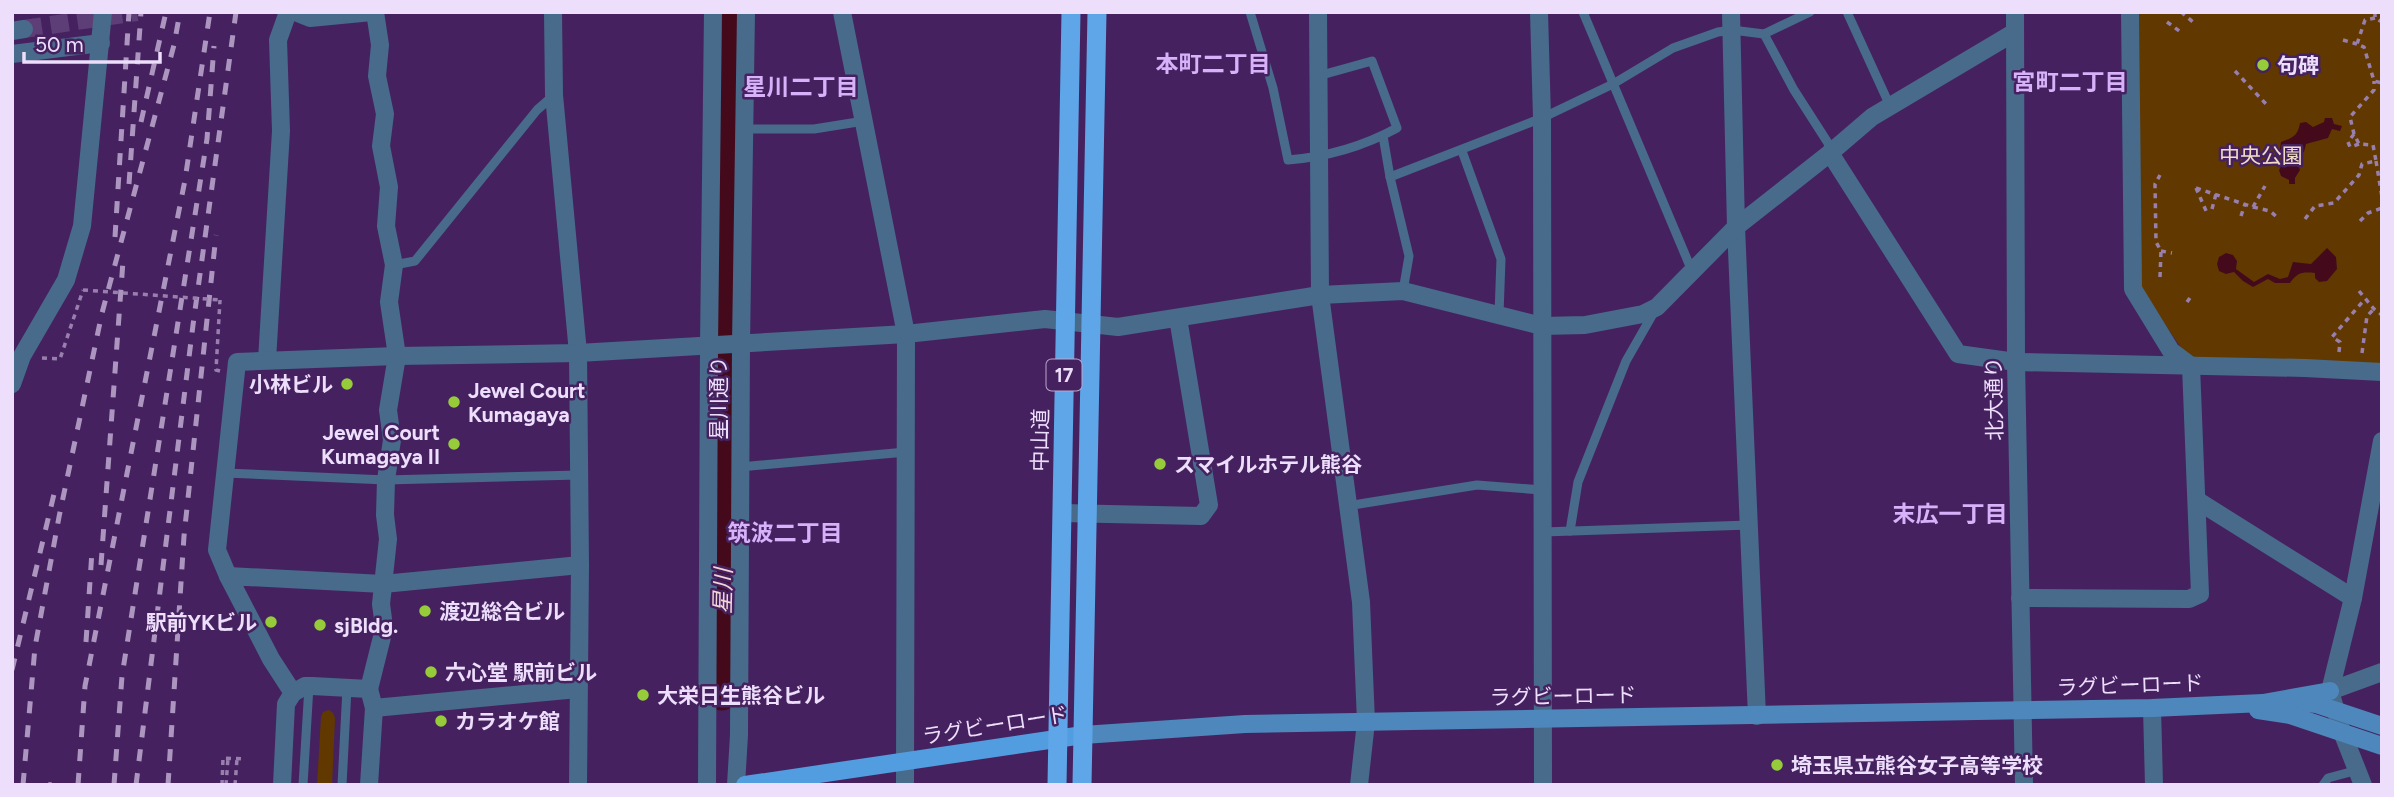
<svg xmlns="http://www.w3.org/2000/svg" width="2394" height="797" viewBox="0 0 2394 797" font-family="Figtree,'Noto Sans JP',sans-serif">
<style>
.green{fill:#613900}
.water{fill:#440a1c}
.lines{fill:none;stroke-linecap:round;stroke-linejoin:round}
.river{stroke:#440a1c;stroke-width:33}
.tertiary-tunnel{stroke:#5e3e77;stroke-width:18;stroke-dasharray:18 9;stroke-linecap:butt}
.path{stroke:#987fad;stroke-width:3.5;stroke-dasharray:5 5;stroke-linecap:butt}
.service{stroke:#486b8b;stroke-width:9}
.minor{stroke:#486b8b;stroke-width:18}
.tertiary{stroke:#486b8b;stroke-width:18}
.secondary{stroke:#4e87bb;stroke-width:18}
.primary{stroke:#529de0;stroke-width:18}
.trunk{stroke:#5ea6e8;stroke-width:19}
.rail{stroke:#ac95bf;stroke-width:5;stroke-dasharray:12 12;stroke-linecap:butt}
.path-bridge{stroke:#987fad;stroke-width:3.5;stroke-dasharray:5 5;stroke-linecap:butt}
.poi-dot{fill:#96cc39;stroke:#45225f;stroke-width:2.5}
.labels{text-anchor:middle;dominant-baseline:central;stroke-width:5;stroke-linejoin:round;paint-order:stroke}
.shield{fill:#45225f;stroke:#bba6cd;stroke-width:2}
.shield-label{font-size:19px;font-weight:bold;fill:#eddefc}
.poi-label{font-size:21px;font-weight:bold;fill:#eddefc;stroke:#45225f;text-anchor:start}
.park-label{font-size:21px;fill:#f1dcc8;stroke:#45225f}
.street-label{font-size:21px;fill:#eddefc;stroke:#45225f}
.neighbourhood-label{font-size:23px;font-weight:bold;fill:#d7b1fa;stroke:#45225f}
.water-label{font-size:23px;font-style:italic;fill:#f3d4d8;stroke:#45225f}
</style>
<rect width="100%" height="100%" fill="#45225f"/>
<!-- green -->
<g class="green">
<path d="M2139 12H2382V364L2192 357 2184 352 2144 294 2140 286Z"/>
<path d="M329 710 333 713 335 718 332 785H317L321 717 323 712Z"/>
</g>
<!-- water -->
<g class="water">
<path d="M2325 118H2332L2334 124 2342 126 2340 131 2332 129 2328 138 2306 144 2304 152 2295 157 2293 163 2299 166 2300 170 2295 178V184H2289V180L2281 176 2279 170 2285 159 2280 149 2281 142C2292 138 2298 136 2300 123L2306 122 2313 127 2324 122Z"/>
<path d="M2327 248 2336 257 2337 269 2327 281 2319 282 2315 278V273C2302 272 2298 272 2290 283H2275L2268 279 2253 287 2243 281 2234 272 2226 274 2219 271 2217 264 2219 257 2226 253 2233 255 2237 261 2236 269 2254 282 2268 274 2280 279 2288 277 2293 262 2311 264Z"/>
</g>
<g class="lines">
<!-- river -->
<g class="river">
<path d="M725 328 728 12"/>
<path d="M722 694 725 361"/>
</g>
<!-- tertiary-tunnel -->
<path class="tertiary-tunnel" d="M24 29 137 12"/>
<!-- path -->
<g class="path">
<path d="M2181 12 2193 22"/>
<path d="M2375 12V18L2382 22"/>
<path d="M2375 18 2365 20 2357 44 2364 47 2374 81 2382 83"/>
<path d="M2167 22 2182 33"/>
<path d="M2343 40 2357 44"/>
<path d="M2235 71 2266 104"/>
<path d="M2354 134 2348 142 2350 147 2359 144"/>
<path d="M2376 161 2382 197"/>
<path d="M2196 188 2253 207 2265 186"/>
<path d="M2196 188 2207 213"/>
<path d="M2253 207 2270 211 2278 218"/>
<path d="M2212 209 2216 194"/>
<path d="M2241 216 2245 204"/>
<path d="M2305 219 2315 206 2334 203 2359 175 2362 164 2376 161 2373 145 2359 144 2354 134 2350 117 2374 90V81"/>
<path d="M2360 221 2368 213 2382 208"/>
<path d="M2161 251 2172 253"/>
<path d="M2160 277 2161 251 2156 242 2155 184 2160 175"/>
<path d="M2359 291 2374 309 2382 315"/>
<path d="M2187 302 2192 295"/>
<path d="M2339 352 2340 342 2332 337 2365 299"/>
<path d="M2362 353 2367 316 2374 309"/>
<path d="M42 358 60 359 83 290"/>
<path d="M220 371 216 370 220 300"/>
<path d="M50 785V782"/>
<path d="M222 785 223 758 244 759"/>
<path d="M226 785 228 758"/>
<path d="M235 785 237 759"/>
</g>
<!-- service -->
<g class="service">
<path d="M1250 12 1273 88 1288 160C1325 157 1364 146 1397 128L1372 61 1318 76"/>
<path d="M1583 12 1692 271"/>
<path d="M1847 12 1890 106"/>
<path d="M1764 34 1794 90 1828 143 1830 153"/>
<path d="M744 129H814L864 121"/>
<path d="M1383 136 1390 177"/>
<path d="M1462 151 1501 259 1499 314"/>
<path d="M394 265 415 261 537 110 553 96"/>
<path d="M1403 291 1409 256 1390 177 1542 118 1613 84 1673 48 1718 32 1732 30 1764 34 1810 12"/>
<path d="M740 467 906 452"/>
<path d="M225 473 386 480 579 475"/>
<path d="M1347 506 1477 485 1542 490"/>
<path d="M1570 531 1578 482 1626 361 1654 312"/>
<path d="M1543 532 1749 525"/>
<path d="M303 785 309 686"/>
<path d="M342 785 347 688"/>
<path d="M2323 785 2328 778 2358 770"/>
</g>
<!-- minor -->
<g class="minor">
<path d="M295 12 310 18 372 12"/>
<path d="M553 12 554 95 578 353 580 565 578 785"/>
<path d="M842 12 906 334 905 785"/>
<path d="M1318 12 1320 295 1361 602 1366 722 1359 785"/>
<path d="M1539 12 1542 118 1543 785"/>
<path d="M1731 12 1736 227 1757 716"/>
<path d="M12 54 101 43"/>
<path d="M1830 153 1958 354 2016 362"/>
<path d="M267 360 281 131 278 40 288 12"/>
<path d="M12 384 22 356 66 280 82 226 103 12"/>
<path d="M2198 501 2353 598"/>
<path d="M1062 513 1201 516 1209 505 1178 318"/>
<path d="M228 576 217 550 237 362 397 356 578 353 906 334 1045 319 1118 327 1320 295 1403 291 1542 326 1585 325 1643 314 1657 307 1736 227 1830 153 1872 117 2015 32"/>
<path d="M2020 598 2189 599 2200 594 2191 366 2171 351 2133 289 2130 12"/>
<path d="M369 689 382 637 383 619 381 604 388 539 385 515 386 480 392 440 388 410 397 356 389 302 394 265 386 226 389 187 381 146 385 114 377 76 380 45 375 12"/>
<path d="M293 693 271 659 228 576 383 584 580 565"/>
<path d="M374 708 578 689"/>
<path d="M2152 708 2154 785"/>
<path d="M707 785 709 346 713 12"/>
<path d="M736 785 739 735 741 344 746 12"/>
<path d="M2363 785 2342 732 2330 691 2353 598 2382 441"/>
</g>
<!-- tertiary -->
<g class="tertiary">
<path d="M2015 12 2016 362 2024 785"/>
<path d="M12 31 24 29"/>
<path d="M2016 362 2305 368 2382 372"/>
<path d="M2330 691 2382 672"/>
<path d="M282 785 286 704 293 693 305 686H312L369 689 374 708 369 785"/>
</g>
<!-- secondary -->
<g class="secondary">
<path d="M2298 702 2316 704 2382 726"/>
<path d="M2258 710 2290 715 2382 746"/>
<path d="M1083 735 1245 724 2152 708 2263 703 2330 691"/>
</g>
<!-- primary -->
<path class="primary" d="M745 785 1083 735"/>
<!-- trunk -->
<g class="trunk">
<path d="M1057 785 1071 12"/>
<path d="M1082 785 1097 12"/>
</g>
<!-- rail -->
<g class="rail">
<path d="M141 122 166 12"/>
<path d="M129 184 141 12"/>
<path d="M115 237 129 12"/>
<path d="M101 565 123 261"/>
<path d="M86 642 92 551"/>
<path d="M12 670 55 490"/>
<path d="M23 785 35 647 59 517 102 313 174 45 180 12"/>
<path d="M78 785 85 686 185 180 210 12"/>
<path d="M114 785 122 676 207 139 214 46"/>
<path d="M136 785 193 325 236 12"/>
<path d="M168 785 184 536 216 235"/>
</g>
<!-- path-bridge -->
<path class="path-bridge" d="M83 290 220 300"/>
</g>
<!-- markers -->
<g class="poi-dot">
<circle cx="2263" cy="65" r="7"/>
<circle cx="347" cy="384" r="7"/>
<circle cx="454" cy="402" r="7"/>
<circle cx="454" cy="444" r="7"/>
<circle cx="1160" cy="464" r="7"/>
<circle cx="425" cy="611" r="7"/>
<circle cx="271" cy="622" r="7"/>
<circle cx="320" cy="625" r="7"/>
<circle cx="431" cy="672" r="7"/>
<circle cx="643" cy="695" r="7"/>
<circle cx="441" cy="721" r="7"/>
<circle cx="1777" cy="765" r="7"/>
</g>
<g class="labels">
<!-- shield labels -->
<rect class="shield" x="1046.5" y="359.5" width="35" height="31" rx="5"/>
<g class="shield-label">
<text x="1064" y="375">17</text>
</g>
<!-- poi labels -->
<g class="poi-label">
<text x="2277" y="65">句碑</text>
<text x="333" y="384" text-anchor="end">小林ビル</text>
<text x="468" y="390">Jewel Court<tspan x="468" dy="24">Kumagaya</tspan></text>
<text x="440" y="432" text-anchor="end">Jewel Court<tspan x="440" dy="24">Kumagaya II</tspan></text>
<text x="1174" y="464">スマイルホテル熊谷</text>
<text x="439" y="611">渡辺総合ビル</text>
<text x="257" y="622" text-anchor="end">駅前YKビル</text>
<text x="334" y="625">sjBldg.</text>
<text x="445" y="672">六心堂 駅前ビル</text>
<text x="657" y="695">大栄日生熊谷ビル</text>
<text x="455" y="721">カラオケ館</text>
<text x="1791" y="765">埼玉県立熊谷女子高等学校</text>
</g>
<!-- park labels -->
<g class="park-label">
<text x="2261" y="155">中央公園</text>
</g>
<!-- street labels -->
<g class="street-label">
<text transform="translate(718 398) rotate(-90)">星川通り</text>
<text transform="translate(1994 399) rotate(-91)">北大通り</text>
<text transform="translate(1040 440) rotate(-89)">中山道</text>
<text transform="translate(2130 685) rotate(-2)">ラグビーロード</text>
<text transform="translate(1563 696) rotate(-1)">ラグビーロード</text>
<text transform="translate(995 725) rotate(-9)">ラグビーロード</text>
</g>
<!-- neighbourhood labels -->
<g class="neighbourhood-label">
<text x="1213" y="64">本町二丁目</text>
<text x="2070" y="82">宮町二丁目</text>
<text x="801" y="87">星川二丁目</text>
<text x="1950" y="514">末広一丁目</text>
<text x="785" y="533">筑波二丁目</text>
</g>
<!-- water labels -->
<g class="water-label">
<text transform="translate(723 591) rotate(-89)">星川</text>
</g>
</g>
<!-- border -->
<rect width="2394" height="797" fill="none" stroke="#eddefc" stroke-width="28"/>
<!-- scale -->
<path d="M24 52v10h136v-10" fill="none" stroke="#eddefc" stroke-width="3.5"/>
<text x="35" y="52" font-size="21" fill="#eddefc" stroke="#45225f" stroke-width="5" paint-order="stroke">50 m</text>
</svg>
